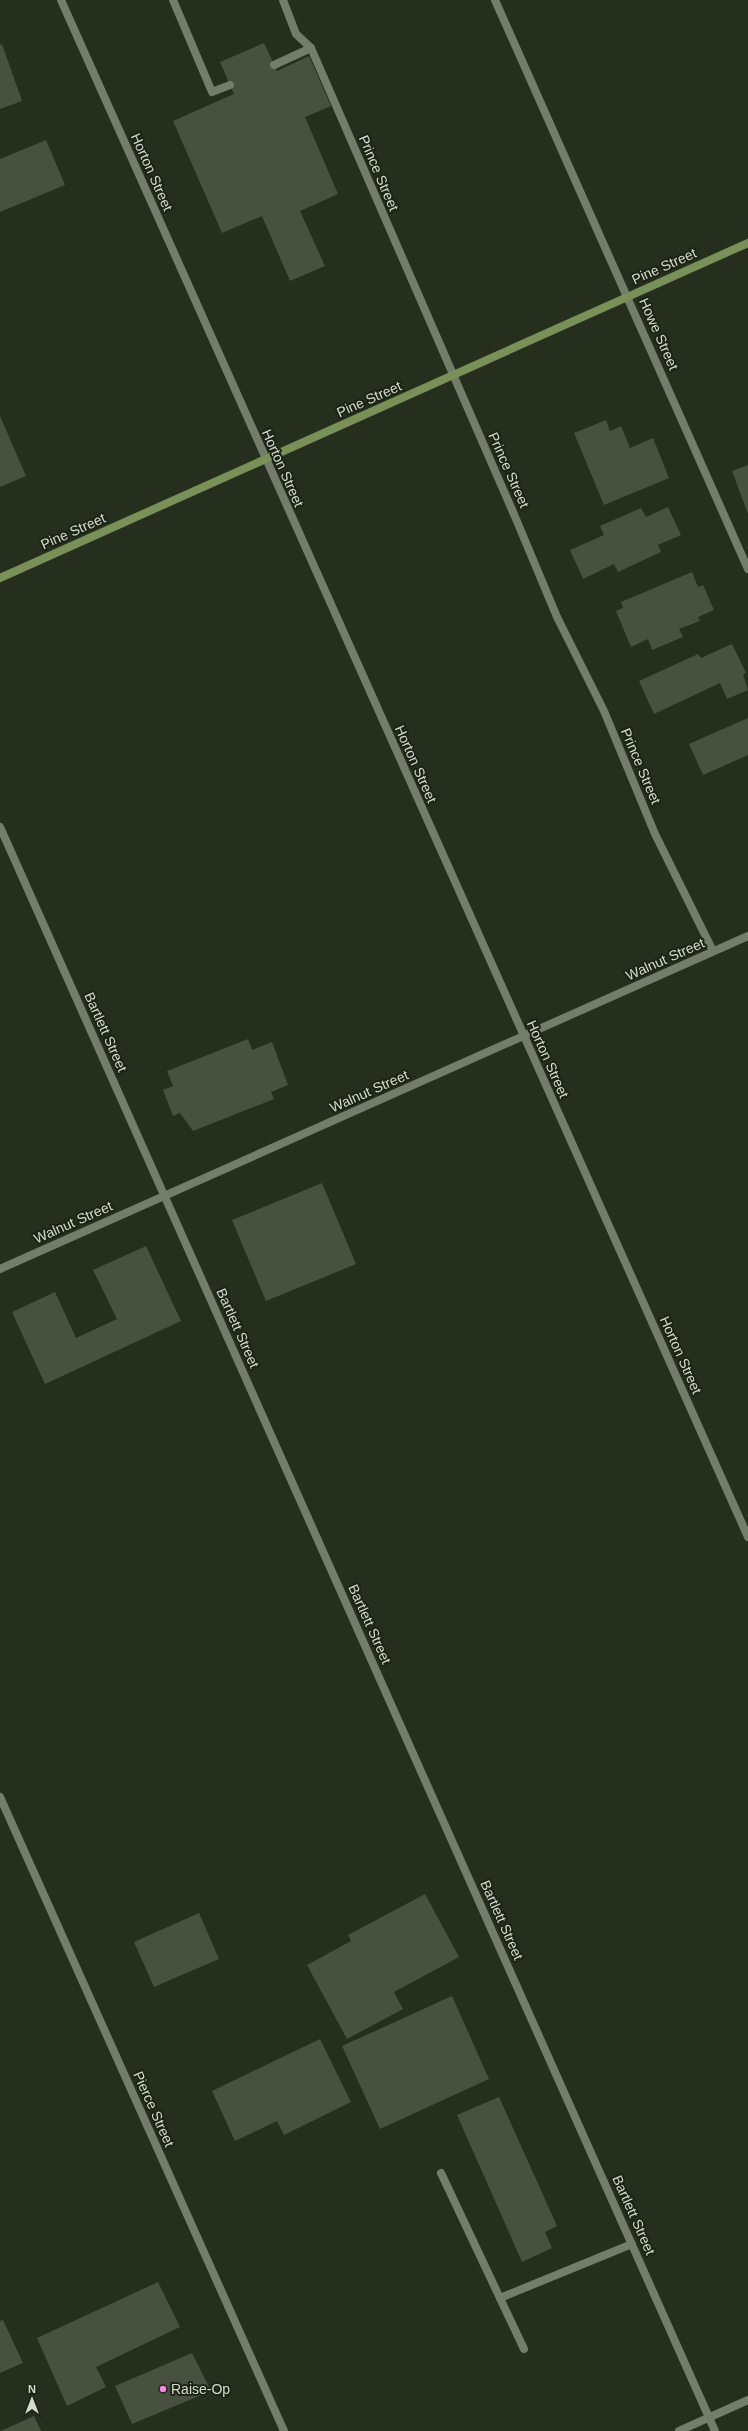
<svg xmlns="http://www.w3.org/2000/svg" width="748" height="2431" viewBox="0 0 748 2431" font-family="Arial,sans-serif">
<style>
.building{fill:#48513f}
.lines{fill:none;stroke-linecap:round;stroke-linejoin:round}
.service{stroke:#737d6a;stroke-width:8}
.minor{stroke:#737d6a;stroke-width:8}
.tertiary{stroke:#737d6a;stroke-width:8}
.secondary{stroke:#799159;stroke-width:8}
.poi-dot{fill:#fd86e2;stroke:#1c2414;stroke-width:1.5}
.labels{text-anchor:middle;dominant-baseline:central;stroke-width:4;stroke-linejoin:round;paint-order:stroke}
.street-label{font-size:14px;fill:#d5dbd0;stroke:#1c2414}
.poi-label{font-size:14px;fill:#d5dbd0;stroke:#1c2414;text-anchor:start}
</style>
<rect width="100%" height="100%" fill="#262e1d"/>
<!-- building -->
<g class="building">
<path d="M264 43 277 71 309 56 331 106 305 117 338 194 300 211 325 266 290 281 262 216 222 233 173 121 234 94 220 62Z"/>
<path d="M2 44 22 101 0 109V45Z"/>
<path d="M46 140 65 185 0 212V159Z"/>
<path d="M0 416 26 476 0 487Z"/>
<path d="M606 420 610 431 621 426 630 448 653 438 669 478 604 505 574 433Z"/>
<path d="M748 465V514L732 471Z"/>
<path d="M668 507 681 535 658 545 661 552 618 572 614 564 583 579 570 550 604 535 600 526 641 508 646 517Z"/>
<path d="M692 572 698 587 703 585 714 610 698 617 700 621 679 629 683 637 652 650 648 639 631 647 616 611 623 608 621 602Z"/>
<path d="M732 644 746 673 743 674 748 690 727 699 720 683 654 714 639 681 698 654 701 658Z"/>
<path d="M748 718V755L703 775 689 744Z"/>
<path d="M248 1039 252 1050 272 1042 288 1085 271 1092 274 1099 193 1131 180 1113 173 1116 163 1090 173 1086 167 1071Z"/>
<path d="M322 1183 356 1264 266 1301 232 1220Z"/>
<path d="M146 1246 181 1321 45 1384 12 1312 55 1292 76 1338 117 1319 93 1270Z"/>
<path d="M425 1894 459 1957 394 1992 403 2009 347 2039 307 1965 351 1941 348 1935Z"/>
<path d="M199 1913 219 1959 154 1987 134 1942Z"/>
<path d="M452 1996 489 2079 380 2129 342 2046Z"/>
<path d="M320 2039 351 2102 284 2135 277 2121 235 2141 212 2091Z"/>
<path d="M499 2097 557 2226 545 2232 552 2248 522 2262 457 2115Z"/>
<path d="M158 2282 180 2327 96 2367 106 2387 67 2406 37 2338Z"/>
<path d="M3 2320 23 2363 0 2373V2321Z"/>
<path d="M192 2353 211 2391 132 2424 115 2386Z"/>
<path d="M34 2416 41 2431H1Z"/>
</g>
<g class="lines">
<!-- service -->
<g class="service">
<path d="M173 0 212 92 230 85"/>
<path d="M274 65 311 48"/>
<path d="M441 2173 524 2349"/>
<path d="M500 2298 632 2244"/>
</g>
<!-- minor -->
<g class="minor">
<path d="M61 0 748 1537"/>
<path d="M283 0 296 34 311 48 516 519 557 617 604 711 655 834 713 951"/>
<path d="M495 0 748 569"/>
<path d="M0 1269 748 936"/>
<path d="M0 1797 284 2431"/>
</g>
<!-- tertiary -->
<g class="tertiary">
<path d="M0 827 715 2431"/>
<path d="M679 2431 748 2400"/>
</g>
<!-- secondary -->
<path class="secondary" d="M0 578 748 243"/>
</g>
<!-- markers -->
<circle class="poi-dot" cx="163" cy="2389" r="4"/>
<g class="labels">
<!-- street labels -->
<g class="street-label">
<text transform="translate(152 172) rotate(66)">Horton Street</text>
<text transform="translate(379 173) rotate(67)">Prince Street</text>
<text transform="translate(664 266) rotate(-24)">Pine Street</text>
<text transform="translate(659 334) rotate(66)">Howe Street</text>
<text transform="translate(369 399) rotate(-24)">Pine Street</text>
<text transform="translate(283 468) rotate(66)">Horton Street</text>
<text transform="translate(509 470) rotate(66)">Prince Street</text>
<text transform="translate(73 531) rotate(-24)">Pine Street</text>
<text transform="translate(416 764) rotate(66)">Horton Street</text>
<text transform="translate(641 766) rotate(67)">Prince Street</text>
<text transform="translate(665 959) rotate(-24)">Walnut Street</text>
<text transform="translate(106 1032) rotate(66)">Bartlett Street</text>
<text transform="translate(548 1059) rotate(66)">Horton Street</text>
<text transform="translate(369 1091) rotate(-24)">Walnut Street</text>
<text transform="translate(73 1222) rotate(-24)">Walnut Street</text>
<text transform="translate(238 1328) rotate(66)">Bartlett Street</text>
<text transform="translate(681 1355) rotate(66)">Horton Street</text>
<text transform="translate(370 1624) rotate(66)">Bartlett Street</text>
<text transform="translate(502 1920) rotate(66)">Bartlett Street</text>
<text transform="translate(154 2109) rotate(66)">Pierce Street</text>
<text transform="translate(634 2215) rotate(66)">Bartlett Street</text>
</g>
<!-- poi labels -->
<g class="poi-label">
<text x="171" y="2389">Raise-Op</text>
</g>
</g>
<!-- north arrow -->
<g transform="translate(32 2399)" stroke="#1c2414" stroke-width="3" paint-order="stroke">
<path d="M0-3L7 15L0 10L-7 15Z" fill="#d5dbd0"/>
<text y="-6" font-size="11" font-weight="bold" text-anchor="middle" fill="#d5dbd0">N</text>
</g>
</svg>
